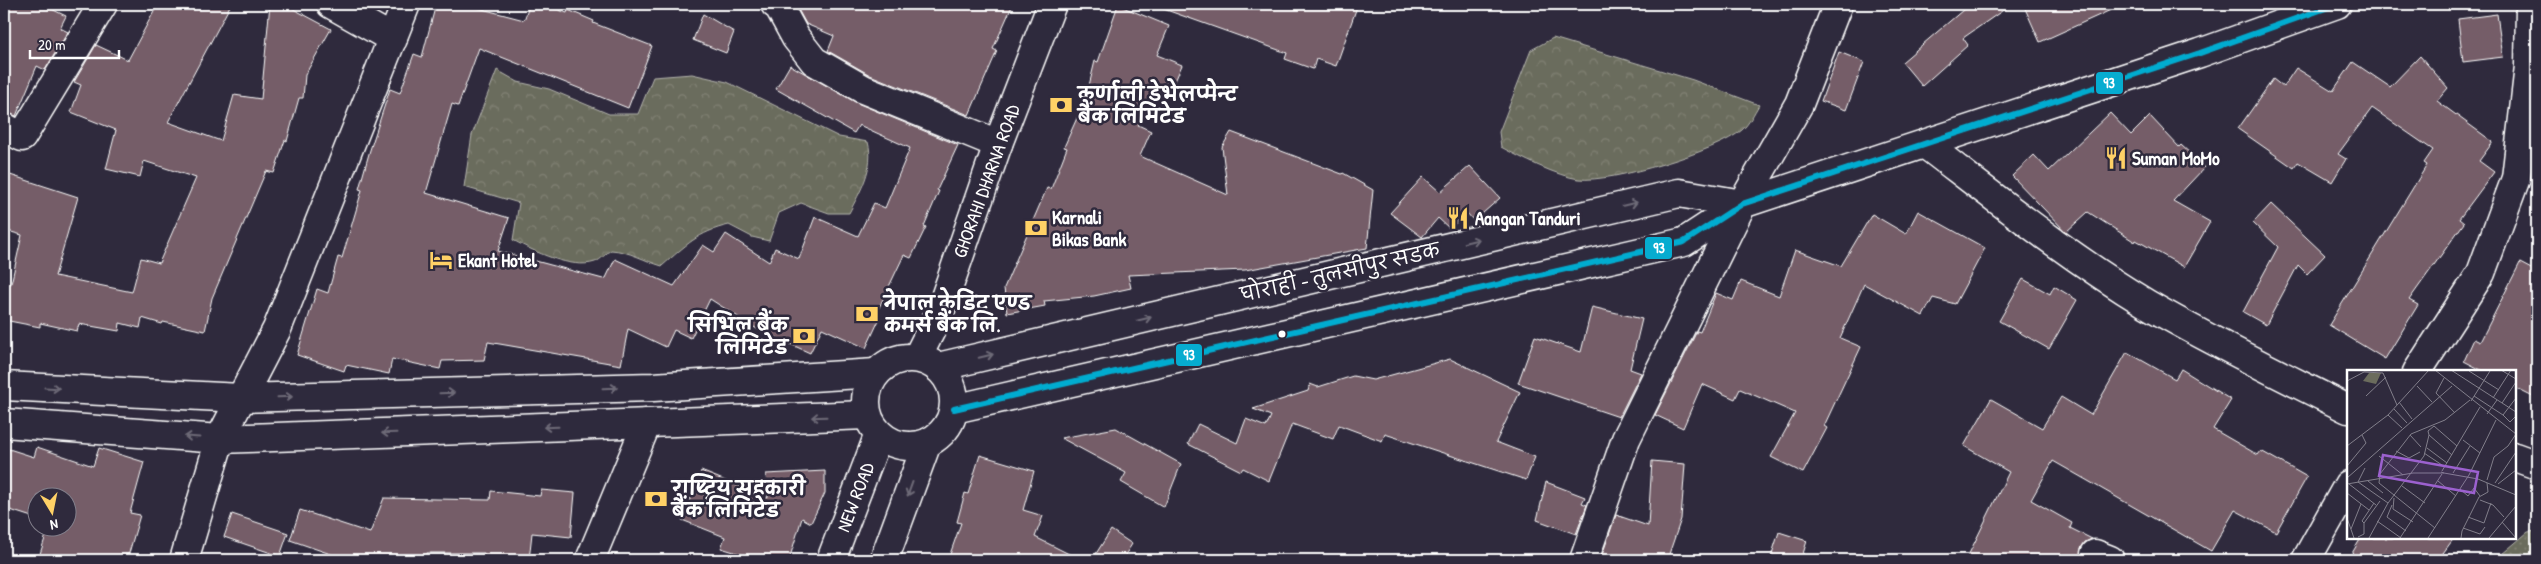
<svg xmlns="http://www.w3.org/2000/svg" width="2541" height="564" viewBox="0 0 2541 564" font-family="'Patrick Hand','Playpen Sans Deva',sans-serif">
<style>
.grass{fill:url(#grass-dots);stroke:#b5b6ae}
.forest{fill:url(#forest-crowns);stroke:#b5b6ae}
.building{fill:#755d67;stroke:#fff}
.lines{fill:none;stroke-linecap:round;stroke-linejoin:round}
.street-casing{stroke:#fff;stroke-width:31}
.primary-casing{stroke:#fff;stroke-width:31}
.street{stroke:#2f2a3d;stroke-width:28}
.primary{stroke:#2f2a3d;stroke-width:28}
.bus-1-casing{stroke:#2f2a3d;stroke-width:10}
.bus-1{stroke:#06acd0;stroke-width:6}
.oneway{stroke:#6d6a77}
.bus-dot{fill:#fff;stroke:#2f2a3d;stroke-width:2}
.labels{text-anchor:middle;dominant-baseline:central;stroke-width:5;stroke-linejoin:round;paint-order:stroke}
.poi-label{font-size:19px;font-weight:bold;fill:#fff;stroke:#2f2a3d;text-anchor:start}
.street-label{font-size:19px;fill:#fff;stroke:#2f2a3d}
.inset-road{fill:none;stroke:#827f8b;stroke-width:1}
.view{fill:#9c61cf;fill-opacity:0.15;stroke:#9c61cf;stroke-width:2.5}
.inset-edge{fill:none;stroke:#fff;stroke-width:2.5}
.line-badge{stroke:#2f2a3d;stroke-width:2}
.badge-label{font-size:14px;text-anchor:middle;font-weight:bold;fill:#fff}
</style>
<defs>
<pattern id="grass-dots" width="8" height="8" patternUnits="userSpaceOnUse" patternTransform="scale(1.25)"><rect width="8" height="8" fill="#6b6c5d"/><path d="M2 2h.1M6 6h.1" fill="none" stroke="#818275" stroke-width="1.8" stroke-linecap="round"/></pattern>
<pattern id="forest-crowns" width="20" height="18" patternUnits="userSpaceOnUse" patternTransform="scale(1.25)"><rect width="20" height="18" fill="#6b6c5d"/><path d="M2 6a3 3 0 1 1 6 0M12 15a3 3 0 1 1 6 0" fill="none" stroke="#818275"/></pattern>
</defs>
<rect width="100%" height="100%" fill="#2f2a3d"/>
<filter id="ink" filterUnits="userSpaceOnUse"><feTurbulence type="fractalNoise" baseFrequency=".02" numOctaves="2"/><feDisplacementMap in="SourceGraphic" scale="10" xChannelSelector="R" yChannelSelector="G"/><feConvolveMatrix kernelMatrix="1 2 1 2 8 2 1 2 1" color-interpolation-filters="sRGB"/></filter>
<g filter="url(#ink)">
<!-- grass -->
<path class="grass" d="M2537 531V560H2495L2528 532Z"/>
<!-- forest -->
<g class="forest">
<path d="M1553 38 1693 80 1759 105C1754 113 1749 124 1742 130 1718 151 1611 183 1579 179 1557 176 1521 158 1501 147L1499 132 1531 50Z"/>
<path d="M497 70 518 82 549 89 609 114H638L653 77 692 74 727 82 839 137 868 142C875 167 860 192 849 213H829L801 203 779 213 769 241 752 237 729 225C698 232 686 245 662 266 645 261 629 251 611 250 606 253 601 260 595 262 572 270 533 251 513 240L519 203 464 187 472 135Z"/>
</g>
<!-- building -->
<g class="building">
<path d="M4 4H41L66 16 60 28 68 32 45 70 37 66 16 116 4 111Z"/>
<path d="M158 4H231L168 122 221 141 234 95 261 99 270 4H284L331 29 305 75 303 98H299L287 141 285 140 274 173 266 171 212 298 205 331 163 322 162 324 142 318 140 328 120 323 119 331 79 324 77 331 40 323V327L4 320V282L11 284 22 235 4 230V173L78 197 55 276 132 292 141 258 159 263 196 178 144 161 140 177 106 169 116 130 71 112 81 85 74 82 96 45 128 60Z"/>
<path d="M436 4H463L524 20 530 4H543L567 13 568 10 594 21 593 23 652 46 628 108 479 48 458 106 452 104 426 193 509 218 498 251 603 279 606 278 615 259 674 286 703 245 714 252 726 234 769 262 775 248 799 259 815 217 858 236 874 203 885 208 910 148 859 125 854 133 776 89 790 65 857 103 958 145 937 190 939 191 924 226 926 227 911 258 904 255 874 318 879 320 866 348 822 328 810 353 757 329 710 299 691 338 674 330 666 347 628 329 621 365 488 342 484 360 442 361 440 369 392 359 389 374 346 365 344 371 297 355 317 289 328 293 338 257 342 258 362 190 359 189 370 150 390 89 400 93 414 54 422 57Z"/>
<path d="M795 4H1013L993 49 997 51 969 115 870 75 828 51 834 36 806 24Z"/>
<path d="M1158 4H1358L1336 66 1316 59 1313 69 1285 59 1287 53 1158 7Z"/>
<path d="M1970 4H2012L1963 38 1968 45 1922 86 1902 62Z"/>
<path d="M2023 4H2124L2040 42Z"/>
<path d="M1118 5 1169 26 1157 55 1182 65 1173 86 1166 83 1138 125 1151 131 1140 156 1228 195 1222 147 1231 132 1342 174 1343 173 1373 190 1367 248 1245 270 1128 275 1131 288 1094 296 1044 301 1045 306 1007 313 1004 288 1047 188 1051 189 1067 148 1064 147 1086 98 1095 61 1098 62Z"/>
<path d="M703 14 734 32 726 53 693 40Z"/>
<path d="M2497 14 2503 57 2463 62 2458 19Z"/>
<path d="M1839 52 1864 62 1846 110 1821 101Z"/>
<path d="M2420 56 2448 88 2437 101 2493 142 2479 161 2494 172 2459 219 2464 223 2409 300 2418 305 2385 359 2329 325 2427 165 2424 163 2433 150 2372 108 2338 154 2346 159 2332 182 2298 162 2294 168 2238 129 2273 79 2283 87 2296 68 2333 91 2353 62 2390 87Z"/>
<path d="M2110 113 2131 135 2150 116 2179 147 2181 145 2205 167 2173 201 2210 222 2184 267 2136 240 2135 242 2088 212 2066 232 2012 176 2034 155 2049 171Z"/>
<path d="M1470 166 1500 198 1474 221 1466 212 1450 229 1438 218 1422 237 1390 213 1423 177 1440 192Z"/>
<path d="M2271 204 2325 255 2307 274 2298 265 2266 325 2243 312 2278 247 2253 223Z"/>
<path d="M1918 211 1985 248 1955 304 1933 298 1923 316 1864 284 1840 338 1861 347 1824 426 1827 428 1803 473 1771 457 1795 413 1740 389 1735 399 1702 384 1683 428 1655 415 1697 331 1700 332 1716 293 1733 300 1741 281 1779 296 1795 250 1841 266 1872 214 1906 234Z"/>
<path d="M2520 263 2537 272V399L2515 388V372H2485L2464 361 2474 339 2480 342Z"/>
<path d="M2023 279 2050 294 2054 286 2077 300 2049 349 1999 321Z"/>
<path d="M1592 307 1642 319 1630 369 1641 373 1619 417 1518 383 1535 336 1581 352Z"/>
<path d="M2127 352 2175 379 2181 369 2231 400 2213 429 2258 455 2261 451 2307 477 2276 532 2235 510 2211 551 2053 461 2031 500 2072 523 2070 528 2092 539 2085 542 2081 548V560H1966L2009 472 1964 446 1991 399 2042 428 2061 397 2091 415Z"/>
<path d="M1450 359 1520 392 1496 442 1535 457 1526 480 1385 434 1382 441 1339 425 1333 439 1292 424 1269 481 1243 468 1241 471 1188 444 1198 424 1237 443 1246 419 1266 427 1271 416 1253 409 1308 391 1310 384 1318 387 1353 376 1373 380Z"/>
<path d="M1116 428 1181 464 1164 507 1121 482 1126 473 1061 438Z"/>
<path d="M37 447 93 466 99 448 144 462 130 513 140 515 127 560H38L49 526H68V496H38V519L4 508V466L9 449 34 457Z"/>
<path d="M980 455 1034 471 1023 510 1043 516 1035 537 1081 560H948L961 523 957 522 965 493 968 494Z"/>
<path d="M1652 461 1685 464 1681 519 1667 560H1618L1602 555 1616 515 1648 526Z"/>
<path d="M701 471 768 498 766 474 825 471V493L811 523 802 518 789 560H760L721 548 725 537 682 520Z"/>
<path d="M1546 482 1585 497 1582 503 1587 505 1576 534 1537 520Z"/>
<path d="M541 490 575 493 571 537 532 533 529 560 484 556V553H427V560H348L290 540 300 510 370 533 384 498 490 500 491 491 540 496Z"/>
<path d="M232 514 288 533 280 556 224 537Z"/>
<path d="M1111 530 1132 544 1122 560H1092Z"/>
<path d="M1779 532 1807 541 1801 560H1770Z"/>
<path d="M2361 538H2454L2438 560H2348Z"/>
</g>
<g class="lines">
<defs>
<g id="street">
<path d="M331 4 393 39"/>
<path d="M775 4 778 5 796 38 814 61 863 89 998 144"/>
<path d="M4 127 22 137 103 4"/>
<path d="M1926 145C1998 200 2069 257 2147 304 2212 342 2281 375 2348 409"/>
<path d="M917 358 940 312 998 144 1052 4"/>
<path d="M2417 372 2481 273 2516 178 2529 66 2530 4"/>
<path d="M2515 457 2537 465"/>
<path d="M2095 554 2110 560"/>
<path d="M184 560 220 439 277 329 406 4"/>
<path d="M590 560 647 423"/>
<path d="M831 560 879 434"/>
<path d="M884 560 927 443"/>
<path d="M1584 560 1626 439 1742 204 1799 104 1838 4"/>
<path d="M2306 560 2348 485"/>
</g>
<g id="primary">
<circle cx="910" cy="402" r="44"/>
<path d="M938 367 1679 193 1742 204"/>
<path d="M4 386 241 398 653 387 876 373"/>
<path d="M954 409 1684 242 1742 204 2200 53 2337 4"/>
<path d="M4 423 220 439 867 415"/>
</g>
</defs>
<!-- street casing -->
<use href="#street" class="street-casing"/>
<!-- primary casing -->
<use href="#primary" class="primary-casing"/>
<!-- street -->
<use href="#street" class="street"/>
<!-- primary -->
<use href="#primary" class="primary"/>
<defs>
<path id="bus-1" d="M954 409 1684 242 1742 204 2200 53 2337 4"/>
</defs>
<!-- bus-1 casing -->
<use href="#bus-1" class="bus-1-casing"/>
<!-- bus-1 -->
<use href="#bus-1" class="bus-1"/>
</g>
<!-- one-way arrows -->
<defs><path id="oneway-shaft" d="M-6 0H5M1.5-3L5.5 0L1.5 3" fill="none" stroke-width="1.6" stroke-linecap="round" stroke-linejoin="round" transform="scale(1.25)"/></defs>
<g class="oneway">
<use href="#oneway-shaft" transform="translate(1630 204) rotate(-13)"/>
<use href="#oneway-shaft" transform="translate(1472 241) rotate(-13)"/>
<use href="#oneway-shaft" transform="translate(1144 319) rotate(-13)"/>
<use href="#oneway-shaft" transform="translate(986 356) rotate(-13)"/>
<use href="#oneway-shaft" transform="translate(52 388) rotate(3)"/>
<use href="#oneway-shaft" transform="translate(610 388) rotate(-2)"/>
<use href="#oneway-shaft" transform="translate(447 393) rotate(-2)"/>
<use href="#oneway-shaft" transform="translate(285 397) rotate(-2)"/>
<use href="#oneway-shaft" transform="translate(819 417) rotate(178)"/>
<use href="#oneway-shaft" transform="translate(551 427) rotate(178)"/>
<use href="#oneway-shaft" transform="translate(389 433) rotate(178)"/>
<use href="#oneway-shaft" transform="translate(192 437) rotate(-176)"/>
<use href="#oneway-shaft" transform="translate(910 489) rotate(110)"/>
</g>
</g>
<!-- icons -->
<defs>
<symbol id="bank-bare" viewBox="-9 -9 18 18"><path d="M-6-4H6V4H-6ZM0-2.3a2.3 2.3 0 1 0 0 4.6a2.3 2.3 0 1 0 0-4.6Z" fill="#ffd166" stroke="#2f2a3d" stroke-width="2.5" paint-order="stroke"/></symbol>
<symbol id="restaurant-bare" viewBox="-9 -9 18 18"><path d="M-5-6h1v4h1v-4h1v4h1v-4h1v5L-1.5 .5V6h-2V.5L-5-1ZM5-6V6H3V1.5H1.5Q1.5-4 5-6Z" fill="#ffd166" stroke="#2f2a3d" stroke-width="2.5" paint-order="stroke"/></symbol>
<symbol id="hotel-bare" viewBox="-9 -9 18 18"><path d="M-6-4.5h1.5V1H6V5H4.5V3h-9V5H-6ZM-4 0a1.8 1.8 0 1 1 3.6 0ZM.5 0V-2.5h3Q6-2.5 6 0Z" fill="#ffd166" stroke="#2f2a3d" stroke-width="2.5" paint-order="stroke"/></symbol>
</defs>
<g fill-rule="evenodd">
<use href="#bank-bare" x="1045" y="89" width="32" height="32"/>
<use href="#restaurant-bare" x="2100" y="142" width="32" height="32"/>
<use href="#restaurant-bare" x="1442" y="202" width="32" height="32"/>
<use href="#bank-bare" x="1020" y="212" width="32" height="32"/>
<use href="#hotel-bare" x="425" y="244" width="32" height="32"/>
<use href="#bank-bare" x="851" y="298" width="32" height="32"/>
<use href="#bank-bare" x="788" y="320" width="32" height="32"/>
<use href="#bank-bare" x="640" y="483" width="32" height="32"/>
</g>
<!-- markers -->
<circle class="bus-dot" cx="1282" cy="334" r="4.5"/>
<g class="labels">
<!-- poi labels -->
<g class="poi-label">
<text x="1078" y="94">कर्णाली डेभेलप्मेन्ट<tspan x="1078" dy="22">बैंक लिमिटेड</tspan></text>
<text x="2132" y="158">Suman MoMo</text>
<text x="1052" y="217">Karnali<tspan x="1052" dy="22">Bikas Bank</tspan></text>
<text x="1475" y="218">Aangan Tanduri</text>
<text x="458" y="260">Ekant Hotel</text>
<text x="884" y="303">नेपाल क्रेडिट एण्ड<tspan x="884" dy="22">कमर्स बैंक लि.</tspan></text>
<text x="788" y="325" text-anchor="end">सिभिल बैंक<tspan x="788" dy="22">लिमिटेड</tspan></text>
<text x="672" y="488">राष्ट्रिय सहकारी<tspan x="672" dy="22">बैंक लिमिटेड</tspan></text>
</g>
<!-- street labels -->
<g class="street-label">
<text transform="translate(986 181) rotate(-70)">GHORAHI DHARNA ROAD</text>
<text transform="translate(1340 272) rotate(-13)">घोराही - तुलसीपुर सडक</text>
<text transform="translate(855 497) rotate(-69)">NEW ROAD</text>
</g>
</g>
<!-- overview -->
<g transform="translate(2347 370)">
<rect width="169" height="169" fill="#2f2a3d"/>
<path d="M22 3H34L29 14 16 11Z" fill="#6b6c5d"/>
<path class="inset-road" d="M88 0 169 64M104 0 169 42M154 0 169 9M122 1 152 20M97 8 89 23 108 43M0 11 17 2 36 3 50 35M70 16 85 32M19 26 39 7M127 26 156 45 169 28M146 28 164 0M124 31 143 1M52 32 65 49M155 33 169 12M47 39 60 53M140 44 150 30M41 45 55 58M156 45 163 52 169 46M87 56 81 61 82 65 105 85M87 56 110 76M63 65 74 77M116 70 133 83M0 76 41 45 82 0M80 78 100 93M49 81 62 88 73 82M77 83 98 97M32 86 56 105M0 96 19 73 15 65M18 98 11 112 41 133M95 101 133 37M97 103 131 109 169 125M106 103 123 76M0 108 105 16M140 110 147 87 161 76 169 64M21 111 36 123M91 111 109 126M148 113 169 82M0 114 66 103H97L94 102M2 114 29 135M151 114 169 100M55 116 78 133M113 119 121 126 127 118 133 126M0 123 22 140M47 128 46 139 66 152M133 130 146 135 157 147M45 135 40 147 59 161M121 147 137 153 144 133M0 148 7 168M30 151 54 168M155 152 169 168M17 153 15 151 27 133M88 158 32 113 33 104 64 64 98 50 123 30M116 158 133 164 138 157M4 159 14 134M11 167 17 164V153L33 131M22 168 41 133 77 86 82 65M53 168 95 104M81 168 122 105 149 50M114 168 115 161 132 127 141 122 140 113M142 168 169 136"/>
<path class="view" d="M36 85 131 102 127 123 32 106Z"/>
<rect width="169" height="169" class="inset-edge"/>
</g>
<g class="line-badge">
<rect x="2095" y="71" width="29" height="24" rx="5" fill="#06acd0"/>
<rect x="1644" y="236" width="29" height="24" rx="5" fill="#06acd0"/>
<rect x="1175" y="343" width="28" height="24" rx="5" fill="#06acd0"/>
</g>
<g class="badge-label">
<text x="2109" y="88">93</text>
<text x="1659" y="253">93</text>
<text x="1189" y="360">93</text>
</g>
<!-- margin -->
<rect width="2541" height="564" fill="none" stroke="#2f2a3d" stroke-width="20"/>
<rect x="10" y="10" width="2521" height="544" fill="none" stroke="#fff" stroke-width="2" filter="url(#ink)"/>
<!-- north arrow -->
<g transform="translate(52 512) rotate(170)"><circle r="24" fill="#2f2a3d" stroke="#827f8b"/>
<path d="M0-4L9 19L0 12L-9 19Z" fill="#ffd166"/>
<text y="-8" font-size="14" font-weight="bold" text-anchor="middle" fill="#ffffff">N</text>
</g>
<!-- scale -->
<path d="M30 50v8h89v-8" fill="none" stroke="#ffffff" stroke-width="2.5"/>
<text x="38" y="50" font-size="15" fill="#ffffff" stroke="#2f2a3d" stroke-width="4" paint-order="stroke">20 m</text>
</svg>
